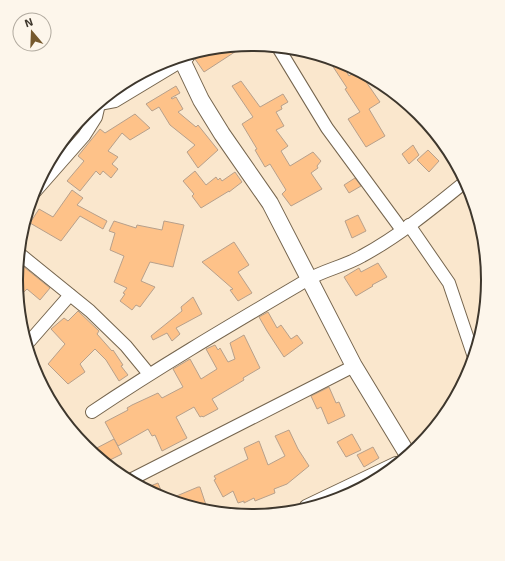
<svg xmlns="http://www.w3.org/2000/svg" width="505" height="561" viewBox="0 0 505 561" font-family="'Exo 2',sans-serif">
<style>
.building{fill:#fec289;stroke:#b7a08b}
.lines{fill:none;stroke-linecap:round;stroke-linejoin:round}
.minor-casing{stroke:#75654e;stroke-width:14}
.major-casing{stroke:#75654e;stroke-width:18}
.minor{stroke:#fff;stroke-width:12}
.major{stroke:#fff;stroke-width:16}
.rim{fill:none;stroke:#3e372d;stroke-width:2}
</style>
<rect width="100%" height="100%" fill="#fae7cd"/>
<!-- building -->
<g class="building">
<path d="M244 46 204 72 195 59 204 54Z"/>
<path d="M328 59 340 61 349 76 356 71 360 73 380 102 369 109 385 136 366 147 348 119 360 112 345 89 347 88Z"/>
<path d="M241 81 260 107 283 94 288 102 281 106 282 109 276 112 284 126 276 130 288 146 281 151 290 166 313 152 321 161 317 166 318 168 311 173 322 189 291 206 282 194 286 190 270 164 265 167 255 150 257 149 242 124 253 117 232 86Z"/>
<path d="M176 86 180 93 171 98 172 99 176 97 183 109 178 112 196 127 198 125 218 150 198 168 187 152 195 145 170 125 159 107 152 111 146 104Z"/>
<path d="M135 114 150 128 130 140 122 133 108 151 118 157 112 164 118 169 111 178 103 171 100 175 96 171 80 191 67 181 84 161 78 156 100 129 105 133Z"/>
<path d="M413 145 419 155 409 164 402 154Z"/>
<path d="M428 150 439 161 429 172 417 160Z"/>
<path d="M195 171 206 185 216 177 218 180 220 178 222 181 235 172 242 182 229 192V191L201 208 192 196 194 194 183 181Z"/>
<path d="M355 178 361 186 349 193 344 185Z"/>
<path d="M72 190 83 198 77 205 107 221 103 229 80 216 61 241 30 223 39 209 53 217Z"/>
<path d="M358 215 366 231 352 238 345 221Z"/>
<path d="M114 221 136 228 137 225 162 230 164 221 184 225 173 267 150 262 141 281 155 287 140 307 136 305 132 310 120 301 125 294 123 293 127 288 114 282 124 256 110 250 115 233 109 231Z"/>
<path d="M234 242 249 265 238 272 252 293 238 301 230 290 233 289 202 262Z"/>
<path d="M19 263 50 288 40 300 27 289 19 297 16 280Z"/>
<path d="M378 263 387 277 372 285 373 286 356 296 344 277 359 268 361 272Z"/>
<path d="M193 297 202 314 176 328 180 334 172 341 167 333 153 340 151 336 182 311 181 307Z"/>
<path d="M78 311 99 331 97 334 112 351 113 350 123 365 121 366 128 375 119 381 106 360 95 349 80 364 85 372 68 384 48 364 65 344 51 329 64 318 68 321Z"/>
<path d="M268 312 277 328 281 325 291 339 297 335 303 343 284 357 267 331 259 317Z"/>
<path d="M244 335 260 368 243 378 244 380 212 399 218 409 203 417 202 416 200 417 194 407 176 417 187 438 162 451 155 435 152 436 148 429 118 446 105 422 128 410 127 408 132 405 158 393 162 398 183 387 173 369 190 359 201 379 217 369 206 349 215 345 218 350 220 348 228 362 235 359 230 343Z"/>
<path d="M329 387 336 403 339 402 345 416 328 424 321 407 317 409 311 396Z"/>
<path d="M289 430 298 449 309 466 287 484 274 489 275 493 255 501 254 498 244 503V501L238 503 233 491 223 497 214 480 216 479 214 476 248 459 244 448 259 441 268 465 285 456 275 436Z"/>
<path d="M352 434 361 450 346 457 337 442Z"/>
<path d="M114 439 122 454 106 462 91 451Z"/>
<path d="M373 447 379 458 364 467 357 455Z"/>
<path d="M158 483 165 500 162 499 145 488Z"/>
<path d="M198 487H200L207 508 167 500Z"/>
</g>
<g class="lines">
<defs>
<g id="minor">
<path d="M279 49 327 128 402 230"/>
<path d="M99 104 115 101 188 57"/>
<path d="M33 194 84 136 96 117 99 104"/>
<path d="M409 225 449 283 474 357"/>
<path d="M21 255 90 311 126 346 149 374"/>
<path d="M28 343 70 295"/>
<path d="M92 412C162 365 234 323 307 280 324 270 345 266 362 256 399 236 433 208 465 182"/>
<path d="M132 479 354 366"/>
<path d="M306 506 396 463"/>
</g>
<path id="major" d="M181 58 201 100 222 134 270 203 354 366 408 455"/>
</defs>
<!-- minor casing -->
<use href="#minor" class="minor-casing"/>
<!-- major casing -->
<use href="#major" class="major-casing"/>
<!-- minor -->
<use href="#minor" class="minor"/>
<!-- major -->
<use href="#major" class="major"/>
</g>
<!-- crop -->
<path d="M0 0H505V561H0ZM23 280a229 229 0 1 1 458 0a229 229 0 1 1-458 0Z" fill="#fdf6eb" fill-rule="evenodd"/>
<path class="rim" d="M23 280a229 229 0 1 1 458 0a229 229 0 1 1-458 0Z"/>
<!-- north arrow -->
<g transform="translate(32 32) rotate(341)"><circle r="19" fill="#fdf6eb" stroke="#b1aa9f"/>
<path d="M0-3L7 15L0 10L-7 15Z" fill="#76592d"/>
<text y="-6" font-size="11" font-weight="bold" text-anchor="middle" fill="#3e372d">N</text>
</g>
</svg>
